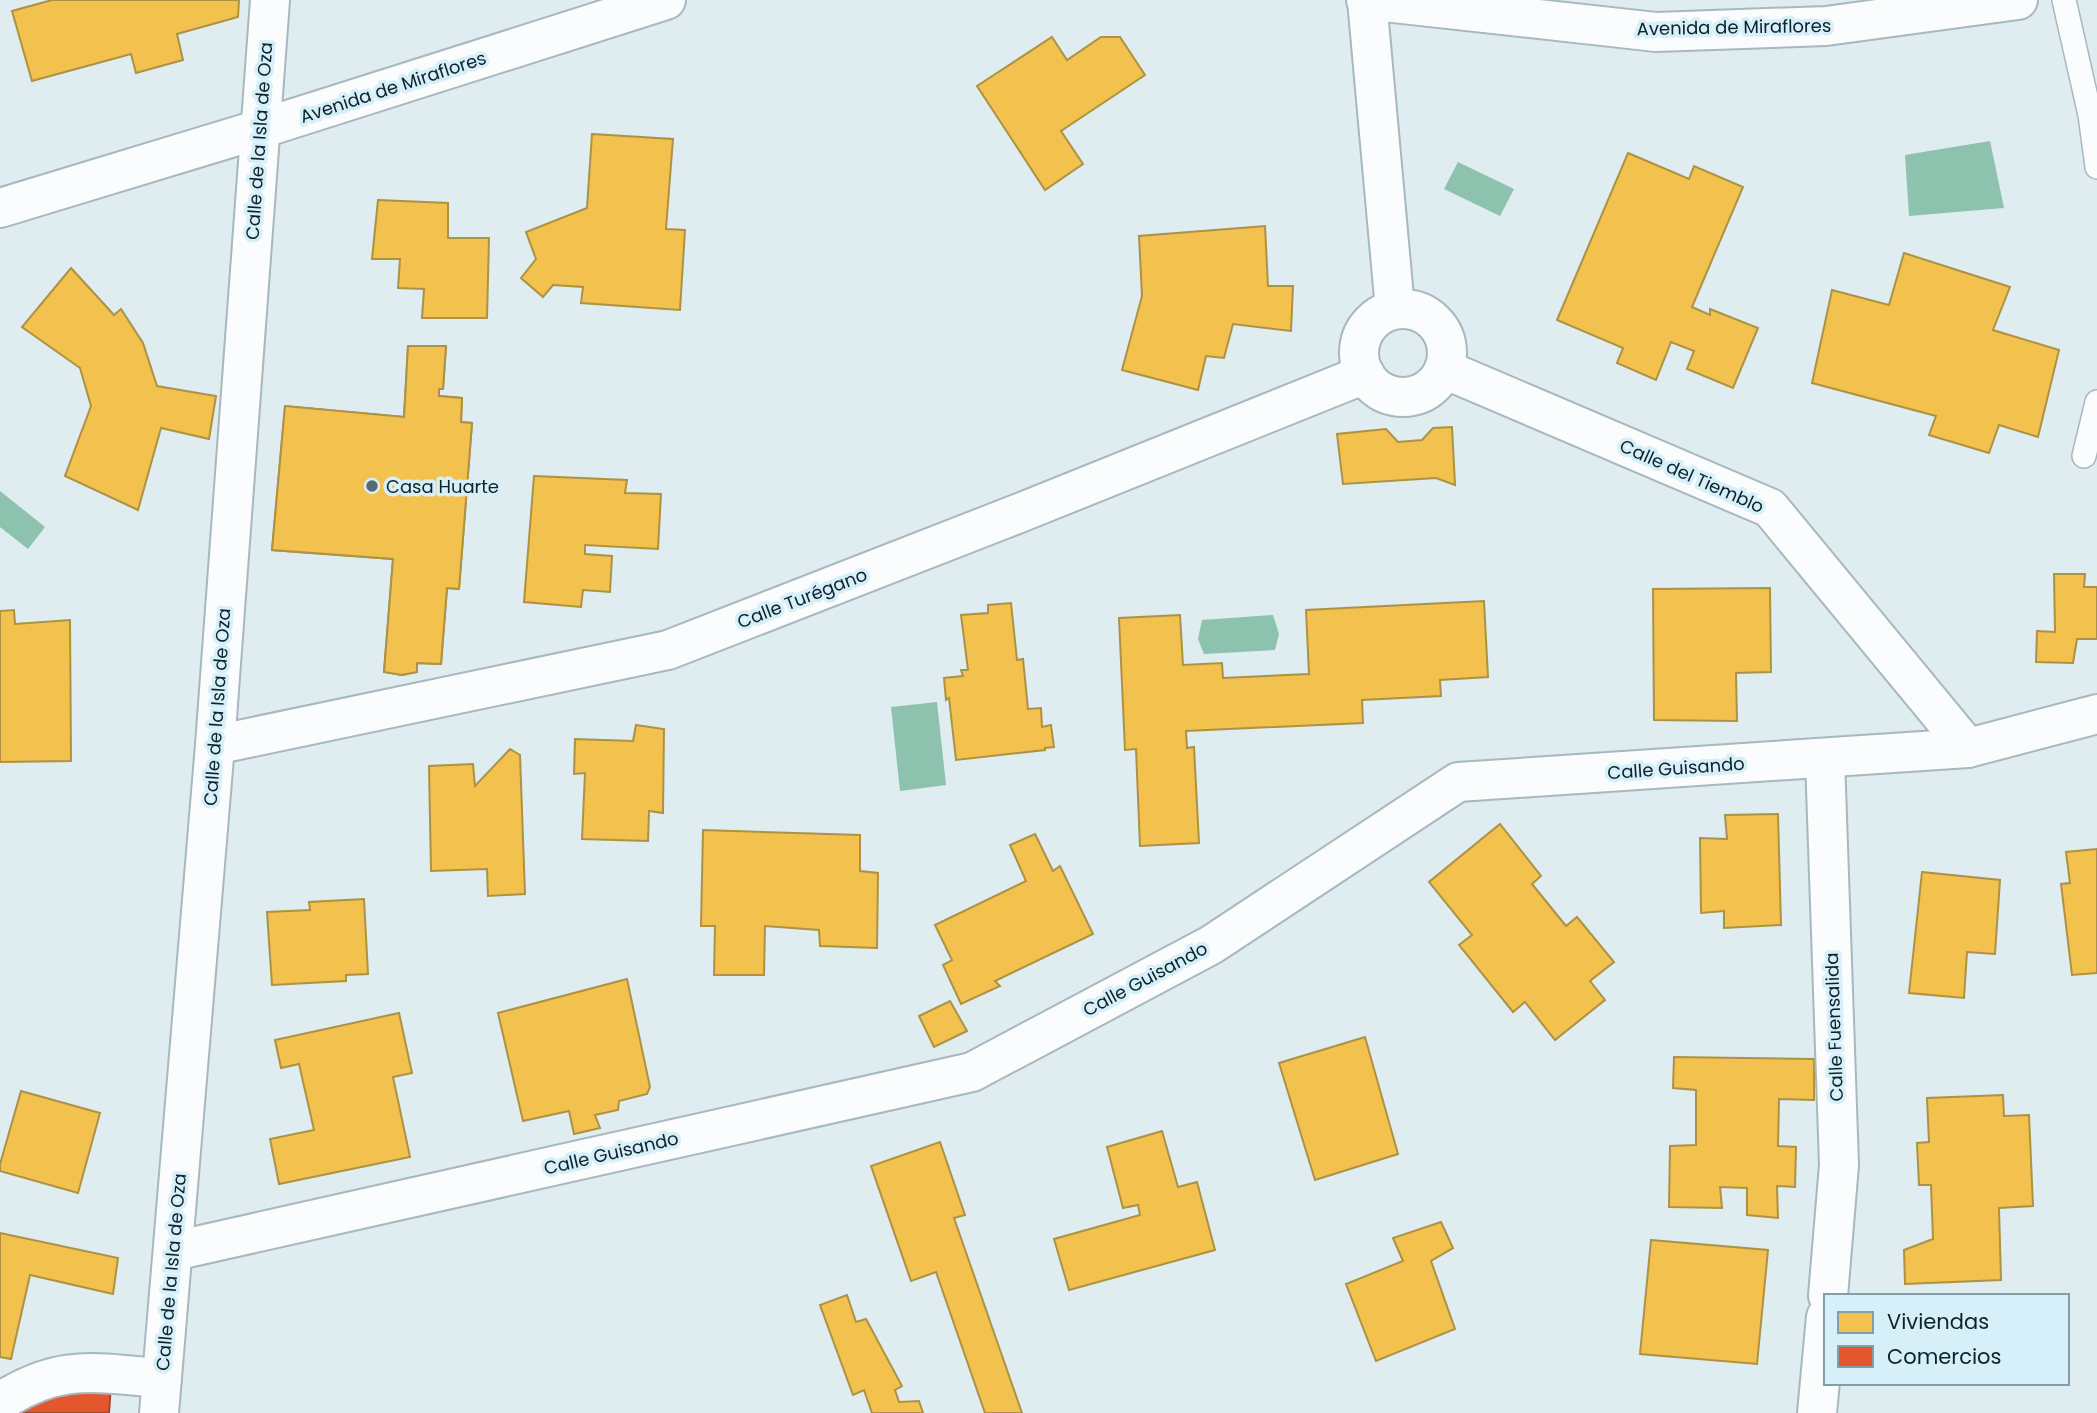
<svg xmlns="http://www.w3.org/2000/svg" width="2097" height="1413" viewBox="0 0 2097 1413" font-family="Poppins,sans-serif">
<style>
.water{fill:#8cc2ae}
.homes{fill:#f2c14e;stroke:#ac9244;stroke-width:2;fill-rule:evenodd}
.shops{fill:#e4572e;stroke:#a3472d;stroke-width:2}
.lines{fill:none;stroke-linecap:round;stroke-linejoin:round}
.service-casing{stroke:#a7b8be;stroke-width:26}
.minor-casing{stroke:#a7b8be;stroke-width:42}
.service{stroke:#fafcfd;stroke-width:23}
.minor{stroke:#fafcfd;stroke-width:38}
.poi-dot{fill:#556971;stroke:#d7eff8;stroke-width:2.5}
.labels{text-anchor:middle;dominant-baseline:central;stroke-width:7;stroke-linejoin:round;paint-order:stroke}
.street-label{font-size:18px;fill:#0a232c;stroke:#d7eff8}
.poi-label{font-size:18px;fill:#0a232c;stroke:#d7eff8;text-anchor:start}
</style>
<rect width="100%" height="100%" fill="#dfecf0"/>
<!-- water -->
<g class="water">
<path d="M1990 141 2004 208 1909 216 1905 155Z"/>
<path d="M1458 162 1514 189 1500 216 1444 189Z"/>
<path d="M0 491 45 527 28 549 0 527Z"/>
<path d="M1273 615 1279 634 1275 650 1204 654 1198 639 1202 620Z"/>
<path d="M937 702 946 785 900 791 891 707Z"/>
</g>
<!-- homes -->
<g class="homes">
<path d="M52 0H239L238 17 177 34 183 60 136 73 131 54 32 81 12 11Z"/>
<path d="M1052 37 1067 60 1101 37H1120L1145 75 1061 131 1083 164 1045 190 977 86Z"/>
<path d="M592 134 673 139 666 229 685 230 680 310 581 303 583 287 553 285 543 297 521 278 536 259 526 232 587 208Z"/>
<path d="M1628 153 1689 179 1694 166 1743 187 1692 307 1710 315V309L1758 328 1733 388 1687 369 1694 351 1671 342 1656 380 1617 363 1623 348 1557 320Z"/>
<path d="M378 200 448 203V238H489L487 318H422L424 289 398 288 400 259H372Z"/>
<path d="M1265 226 1268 286H1293L1291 331 1233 324 1224 358 1206 356 1198 390 1122 370 1142 296 1139 236Z"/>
<path d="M1904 253 2010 287 1993 330 2059 350 2038 437 1999 425 1989 453 1929 435 1936 416 1812 383 1832 290 1889 305Z"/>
<path d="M71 268 114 315 121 309 143 343 157 386 216 396 209 439 161 428 138 510 65 476 91 406 80 368 22 327Z"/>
<path d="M408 346H446L443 389H439V396L462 398 461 422 472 423 459 589 447 588 441 664 417 663V672L402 675 384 672 393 559 272 550 285 406 404 417ZM326 447 402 451 396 526 319 519Z"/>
<path d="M408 346H446L443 389H439V396L462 398 461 422 472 423 459 589 447 588 441 664 417 663V672L402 675 384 672 393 559 272 550 285 406 404 417Z"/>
<path d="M1452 427 1455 485 1436 478 1343 484 1337 434 1386 429 1398 442 1422 440 1433 428Z"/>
<path d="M534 476 627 480 625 493 661 494 658 549 585 545V554L612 556 610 592 583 590 581 607 524 602Z"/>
<path d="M2054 574H2085L2084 587H2097V639H2077L2073 663 2036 662 2037 631 2055 632Z"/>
<path d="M1770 588 1771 672 1736 673 1737 721 1654 720 1653 589Z"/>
<path d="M1484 601 1488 677 1440 680 1441 696 1362 700 1363 723 1186 731 1187 748 1194 747 1199 843 1140 846 1136 749 1125 750 1119 618 1180 615 1183 665 1222 663 1223 678 1309 674 1306 610Z"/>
<path d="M1011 603 1017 660 1023 659 1028 709 1041 708 1042 727 1051 725 1054 747 1045 748V750L956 760 949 698 946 700 944 678 963 676 961 670H968L961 615 988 613V605Z"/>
<path d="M14 610 15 624 70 620 71 761 0 762V611Z"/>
<path d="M636 725 664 729 663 813 649 811 648 841 582 839 585 773 574 774 575 739 633 741Z"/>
<path d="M510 749 520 755 525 894 488 896 487 869 431 871 429 766 473 764 475 786Z"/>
<path d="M1778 814 1781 925 1724 928V911L1701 913 1700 838 1727 839 1725 815Z"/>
<path d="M1500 824 1541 876 1532 884 1566 926 1577 917 1614 962 1590 981 1605 1000 1555 1040 1525 1002 1513 1012 1459 945 1472 935 1429 882Z"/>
<path d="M703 830 860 835V871L878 873 877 948 820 946 819 930 765 926 764 975H714L715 926H701Z"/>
<path d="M1035 834 1053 871 1060 866 1093 934 995 981 1000 986 961 1004 943 965 952 960 935 925 1026 881 1010 845Z"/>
<path d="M2097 849V973L2072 975 2061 884 2070 883 2066 852Z"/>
<path d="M1922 872 2000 880 1995 954 1967 952 1964 998 1909 993Z"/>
<path d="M364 899 368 974 346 975V981L272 985 267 912 310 910 309 902Z"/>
<path d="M627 979 650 1087 647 1094 619 1101 618 1110 595 1115 600 1128 574 1134 569 1111 523 1121 498 1013Z"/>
<path d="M950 1001 967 1031 934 1047 919 1016Z"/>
<path d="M399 1013 412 1073 393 1077 410 1157 279 1184 270 1139 314 1130 299 1064 281 1068 275 1040Z"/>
<path d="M1365 1037 1398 1154 1315 1180 1279 1063Z"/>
<path d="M1674 1057 1814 1059V1100L1779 1099 1778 1146 1796 1147 1795 1187 1777 1186 1778 1218 1747 1215V1188L1720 1187 1722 1208 1669 1207 1670 1146 1696 1145V1090L1673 1088Z"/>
<path d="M21 1091 100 1113 78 1193 0 1171V1164Z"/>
<path d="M2003 1095 2004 1116 2029 1115 2033 1206 1999 1208 2001 1280 1905 1284 1904 1250 1933 1239 1931 1185H1919L1917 1143 1929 1142 1927 1098Z"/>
<path d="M1162 1131 1178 1187 1197 1182 1215 1250 1069 1290 1054 1239 1140 1215 1138 1205 1123 1208 1107 1147Z"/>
<path d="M940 1142 965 1215 954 1218 1022 1413H985L936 1272 911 1281 871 1166Z"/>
<path d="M1441 1222 1453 1248 1431 1261 1455 1329 1376 1361 1346 1284 1403 1261 1393 1238Z"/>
<path d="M0 1233 118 1258 113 1294 30 1275 11 1359 0 1357Z"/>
<path d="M1651 1240 1768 1250 1757 1364 1640 1354Z"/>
<path d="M847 1295 856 1322 866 1319 902 1386 895 1390 899 1402 919 1401 923 1413H872L864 1390 853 1395 820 1305Z"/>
</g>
<!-- shops -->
<path class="shops" d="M111 1385 109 1413H10L32 1396Z"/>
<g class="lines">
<defs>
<g id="service">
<path d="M2064 0 2090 115 2097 167"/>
<path d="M2084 456 2097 402"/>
</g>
<g id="minor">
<path d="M1366 0 1656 32 1826 26 2018 0"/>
<path d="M1367 0 1395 309"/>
<path d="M0 208 260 129 666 0"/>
<circle cx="1403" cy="353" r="44"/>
<path d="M1444 369 1770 508 1968 748"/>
<path d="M215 745 668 650 1022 512 1365 374"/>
<path d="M1825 759 1839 1165 1828 1296"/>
<path d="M174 1251 972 1072 1211 945 1458 782 1968 748 2097 714"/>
<path d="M0 1402C60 1363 94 1373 162 1378"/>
<path d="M159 1413 215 745 270 0"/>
<path d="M1817 1413 1826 1317"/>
</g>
</defs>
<!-- service casing -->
<use href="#service" class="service-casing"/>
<!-- minor casing -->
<use href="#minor" class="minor-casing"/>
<!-- service -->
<use href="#service" class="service"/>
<!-- minor -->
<use href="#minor" class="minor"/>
</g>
<!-- markers -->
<circle class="poi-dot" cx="372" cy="486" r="7"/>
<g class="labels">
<!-- street labels -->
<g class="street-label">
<text transform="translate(1734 27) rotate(-1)">Avenida de Miraflores</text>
<text transform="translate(393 87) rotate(-18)">Avenida de Miraflores</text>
<text transform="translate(259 141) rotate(-86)">Calle de la Isla de Oza</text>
<text transform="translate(1692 476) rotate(24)">Calle del Tiemblo</text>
<text transform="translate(802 598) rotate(-21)">Calle Turégano</text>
<text transform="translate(217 707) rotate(-86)">Calle de la Isla de Oza</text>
<text transform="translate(1676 768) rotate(-4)">Calle Guisando</text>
<text transform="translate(1145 979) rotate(-28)">Calle Guisando</text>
<text transform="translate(1834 1027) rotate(-92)">Calle Fuensalida</text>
<text transform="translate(611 1153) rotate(-13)">Calle Guisando</text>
<text transform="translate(171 1272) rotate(-85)">Calle de la Isla de Oza</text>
</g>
<!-- poi labels -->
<g class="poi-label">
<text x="386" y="486">Casa Huarte</text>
</g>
</g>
<!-- legend -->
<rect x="1824" y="1294" width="245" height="91" fill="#d7eff8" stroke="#859da6" stroke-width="2"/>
<rect x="1838" y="1312" width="35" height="21" fill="#f2c14e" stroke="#859da6" stroke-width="2"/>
<text x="1887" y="1329" font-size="21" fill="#0a232c">Viviendas</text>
<rect x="1838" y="1346" width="35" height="21" fill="#e4572e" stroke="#859da6" stroke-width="2"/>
<text x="1887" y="1364" font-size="21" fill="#0a232c">Comercios</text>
</svg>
